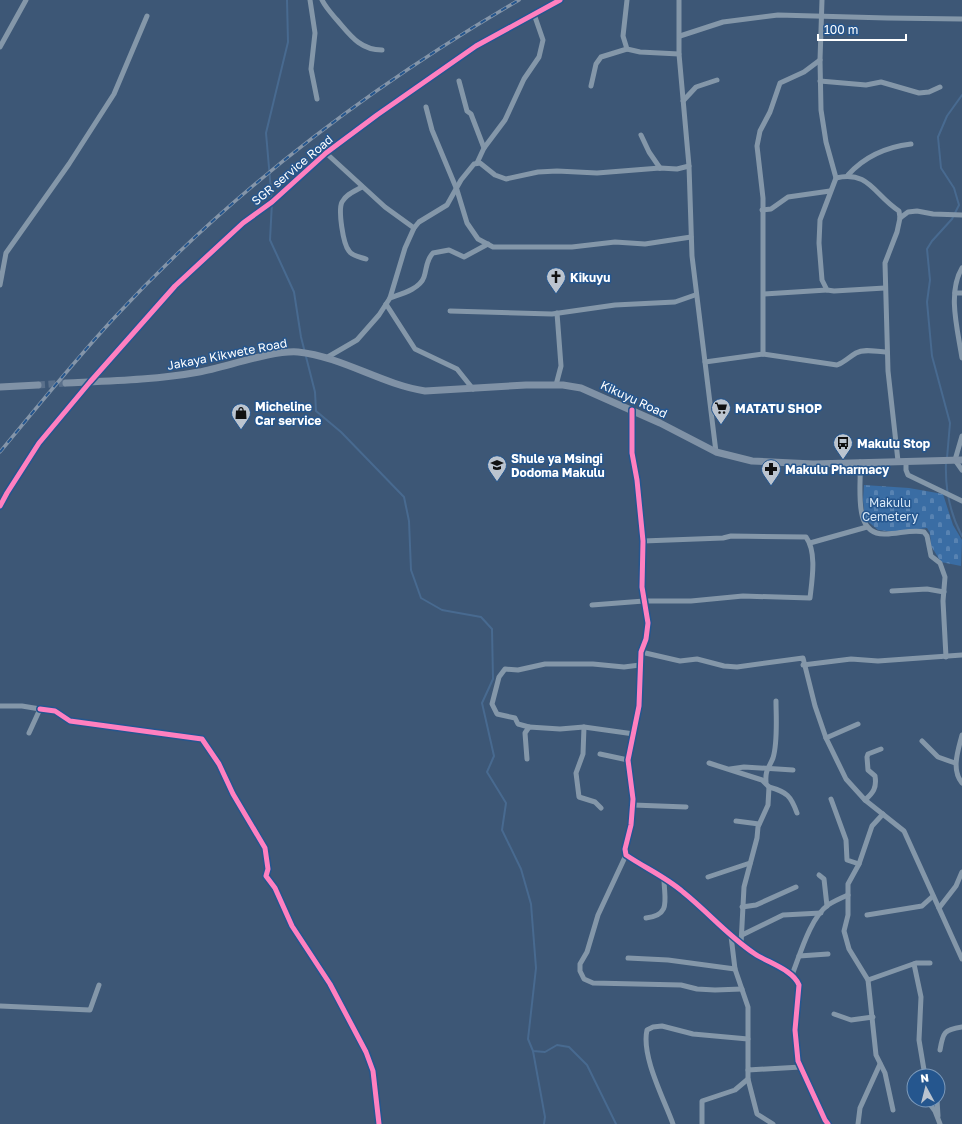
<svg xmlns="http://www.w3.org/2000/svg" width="962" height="1124" viewBox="0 0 962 1124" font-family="'Golos Text',sans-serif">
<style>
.cemetery{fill:url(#cemetery-stones)}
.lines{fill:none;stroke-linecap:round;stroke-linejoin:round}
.stream{stroke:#486a90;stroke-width:2}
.secondary-tunnel{stroke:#5a708b;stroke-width:7;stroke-dasharray:7 3.5;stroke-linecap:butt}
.street{stroke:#8497a9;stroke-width:5}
.secondary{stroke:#8092a6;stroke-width:7}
.rail-casing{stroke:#8495a9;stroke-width:3.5}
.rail{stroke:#25568e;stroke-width:2;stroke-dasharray:6;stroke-linecap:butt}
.cycleway-casing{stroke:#25568e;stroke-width:8}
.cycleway{stroke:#ff80c0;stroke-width:5}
.labels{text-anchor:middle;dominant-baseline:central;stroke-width:3;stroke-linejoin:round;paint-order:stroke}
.street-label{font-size:12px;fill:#fff;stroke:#25568e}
.poi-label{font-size:12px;font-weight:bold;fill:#fff;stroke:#25568e;text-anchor:start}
.park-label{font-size:12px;fill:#d9e9f8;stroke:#25568e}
</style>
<defs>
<pattern id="cemetery-stones" width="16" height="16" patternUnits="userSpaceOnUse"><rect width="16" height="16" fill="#3a6da4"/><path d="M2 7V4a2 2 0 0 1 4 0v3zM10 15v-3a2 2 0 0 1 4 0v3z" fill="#5883b2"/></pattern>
</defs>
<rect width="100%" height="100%" fill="#3d5776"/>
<!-- cemetery -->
<path class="cemetery" d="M864 485 909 488 943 494 953 525 962 540 961 566 941 562 931 546 930 533 927 528 894 532 878 530 865 519 863 500Z"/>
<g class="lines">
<!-- stream -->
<g class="stream">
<path d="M287 0 288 42 266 133 272 202 270 240 294 292 301 337 315 392 316 411 341 432 404 497 409 521 411 570 421 598 442 610 481 617 492 629 493 679 482 703 494 756 487 772 506 803 502 830 521 869 531 904 536 968 528 1039 533 1051 545 1052 557 1045 569 1047 587 1065 616 1124"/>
<path d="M947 458 950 423 932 356 927 302 930 280 927 249 932 241 952 219 959 205 954 188 941 168 938 137 947 116 962 95"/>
<path d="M946 462C945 489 949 512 962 536"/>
<path d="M533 1051 545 1117 544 1124"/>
</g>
<!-- secondary-tunnel -->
<path class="secondary-tunnel" d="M38 385 66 383"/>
<!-- street -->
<g class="street">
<path d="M310 0 315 33 311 69 317 99"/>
<path d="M322 0C326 8 331 13 337 20 350 35 360 50 382 50"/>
<path d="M627 0 623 36 627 49 640 52 679 54"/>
<path d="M679 0V54L689 166 692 256 716 452"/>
<path d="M822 0 820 60 821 110 826 142 836 178 820 220 819 243 822 280 827 290 834 291 885 288"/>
<path d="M680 36 723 22 778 15 887 18 962 19"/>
<path d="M0 47 26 0"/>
<path d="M459 81 467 111 471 114 484 148"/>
<path d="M820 81 866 85 881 82 919 93 929 92 940 87"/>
<path d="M591 86 596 64 601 57 627 49"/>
<path d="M683 101 696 87 717 80"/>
<path d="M426 107 432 130 457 190 467 223 478 239 493 247H572L615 242 645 244 691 237"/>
<path d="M641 135 649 152 660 168"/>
<path d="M326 153 385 207 414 228"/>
<path d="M477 163 484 148 505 120 524 79 539 57 543 40 534 14"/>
<path d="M848 175C865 156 886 147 911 144"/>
<path d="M836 178C869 170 874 195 899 211L900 218 897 232 885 263 888 371 898 461"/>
<path d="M362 187C355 191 346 194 342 202 338 210 343 244 349 251 352 256 360 257 366 259"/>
<path d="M762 210 771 209 788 197 830 191"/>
<path d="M900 218 908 212 917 211 933 214 962 215"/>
<path d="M962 268C947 293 958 331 962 358"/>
<path d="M0 285 6 253 69 164 114 94 147 16"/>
<path d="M955 293H962"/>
<path d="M764 294 827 290"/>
<path d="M390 298C401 294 420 289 424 277 427 268 426 260 433 253L449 250 464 257 488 244"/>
<path d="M386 304 415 349 457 369 473 389"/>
<path d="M450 311 552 314 615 305 675 302 695 295"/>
<path d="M763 354V198L757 146 760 131 770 112 780 83 804 72 820 60"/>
<path d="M326 358 357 340 379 315 390 298 405 248 414 228 419 222 447 205 461 180 474 164 480 163 495 175 506 179 538 172 557 171 597 173 660 168 677 169 689 166"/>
<path d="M705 362 763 354 837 365C845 362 849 357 856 353 865 348 877 352 887 352"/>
<path d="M556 385 561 366 557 313"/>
<path d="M632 410V453L637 480 643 541 642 587 648 623 646 639 641 652 639 706 628 760 633 799 631 825 625 849 626 855C645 868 666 877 683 892 708 912 728 936 755 954 769 963 793 970 799 985L795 1030 798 1061 825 1120 828 1124"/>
<path d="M962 436 955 460 962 470"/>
<path d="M906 461V470L908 475 962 501"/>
<path d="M860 462C862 485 851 536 886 534 898 534 913 529 924 532L927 536 931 556 940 563 945 577 943 601 946 657"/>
<path d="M0 506 7 493 39 443 90 382 175 286 243 223 272 202 326 153 377 115 476 46 560 0"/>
<path d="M810 543 867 527"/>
<path d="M892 591 927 589 944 592"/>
<path d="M592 605 644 601H691L743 596 810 598C812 580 817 552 806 537L731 536 723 538 643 541"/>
<path d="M641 652 680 661 697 659 724 666 737 667 803 658 815 706 826 738 846 779 865 800 904 831 962 959"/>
<path d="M803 665 851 659 878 661 962 655"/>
<path d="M0 706H22L40 709 29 733"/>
<path d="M40 709 55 711 70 721 202 739 219 764 233 794 265 848 268 869 266 876 275 888 292 926 330 984 366 1052 373 1071 379 1124"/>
<path d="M529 727 518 724 515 718 497 714 492 704 499 677 505 669 518 670 545 664H593L624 667 640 665"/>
<path d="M584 727 583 754 576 773 579 797 595 802 601 808"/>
<path d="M962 735C958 751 951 769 962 783"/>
<path d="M826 738 858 724"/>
<path d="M922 741 938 757 955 763"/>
<path d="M600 754 628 760"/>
<path d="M527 759 525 733 529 727 560 729 584 727 634 734"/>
<path d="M709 763 762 780 769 787 768 805 758 827 757 838 744 887 741 944"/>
<path d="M730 769 744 767 793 770"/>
<path d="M766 782C765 770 769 768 773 758 778 742 776 717 776 701"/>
<path d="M769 787C787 792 791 796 797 813"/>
<path d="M831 799 846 840 847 860 859 864"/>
<path d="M865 800C873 793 877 788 875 776L868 770 867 757 868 754 881 749"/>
<path d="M633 805 686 807"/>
<path d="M883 814 872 826 859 864 848 884V915L844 931 849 949 868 980 876 1055 885 1073 893 1110"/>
<path d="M736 821 759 824"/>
<path d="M626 855 598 915 587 952 580 964V971L584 979 593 983 681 985 697 989 715 990 742 989"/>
<path d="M819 875 824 879 827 906"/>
<path d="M708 877 750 863"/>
<path d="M742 907 756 905 796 887"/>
<path d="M939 908 956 886 962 872"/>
<path d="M867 915 922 906 933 896"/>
<path d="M646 918C672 915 664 899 664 878"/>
<path d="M742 935 783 915 821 913"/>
<path d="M731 936 735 969 748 1007V1070L801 1067"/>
<path d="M799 956 828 954"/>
<path d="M628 958 668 960 735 969"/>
<path d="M914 964 921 997 919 1040 925 1076"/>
<path d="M792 975C800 955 810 918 828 905 834 901 841 898 848 895"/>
<path d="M868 980 916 963H930"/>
<path d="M0 1006 90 1010 99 985"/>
<path d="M834 1014 851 1020 873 1017"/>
<path d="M940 1050C943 1032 944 1030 962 1027"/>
<path d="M748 1079 757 1114 773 1124"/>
<path d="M927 1100 935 1111 940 1124"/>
<path d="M937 1100 938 1116"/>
<path d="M673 1124C664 1099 641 1056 647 1030L653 1027 662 1026 693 1034 748 1039"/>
<path d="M702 1124V1101L735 1090 748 1079V1070"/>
<path d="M858 1124 860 1108 880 1064"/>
</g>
<!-- secondary -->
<g class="secondary">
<path d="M66 383C110 381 156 380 199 372 226 367 273 350 298 352 343 357 381 384 425 391L526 385H563L581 388 660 423 716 452 752 461 813 464 962 460"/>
<path d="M0 387 38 385"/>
</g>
<defs>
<path id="rail" d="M0 452C38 406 75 360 115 317 232 191 371 86 519 0"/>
</defs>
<!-- rail casing -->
<use href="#rail" class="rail-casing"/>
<!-- rail -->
<use href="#rail" class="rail"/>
<defs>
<g id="cycleway">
<path d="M632 410V453L637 480 643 541 642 587 648 623 646 639 641 652 639 706 628 760 633 799 631 825 625 849 626 855C645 868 666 877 683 892 708 912 728 936 755 954 769 963 793 970 799 985L795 1030 798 1061 825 1120 828 1124"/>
<path d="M0 506 7 493 39 443 90 382 175 286 243 223 272 202 326 153 377 115 476 46 560 0"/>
<path d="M40 709 55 711 70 721 202 739 219 764 233 794 265 848 268 869 266 876 275 888 292 926 330 984 366 1052 373 1071 379 1124"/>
</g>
</defs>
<!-- cycleway casing -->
<use href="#cycleway" class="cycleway-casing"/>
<!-- cycleway -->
<use href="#cycleway" class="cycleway"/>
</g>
<!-- icons -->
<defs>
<symbol id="church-pin" viewBox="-11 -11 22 30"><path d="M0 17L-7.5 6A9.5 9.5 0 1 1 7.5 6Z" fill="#bbc4cf" stroke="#25568e"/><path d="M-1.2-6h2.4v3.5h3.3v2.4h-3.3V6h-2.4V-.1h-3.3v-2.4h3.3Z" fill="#111"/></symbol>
<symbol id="supermarket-pin" viewBox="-11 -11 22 30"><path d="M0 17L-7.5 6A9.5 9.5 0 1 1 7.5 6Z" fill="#bbc4cf" stroke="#25568e"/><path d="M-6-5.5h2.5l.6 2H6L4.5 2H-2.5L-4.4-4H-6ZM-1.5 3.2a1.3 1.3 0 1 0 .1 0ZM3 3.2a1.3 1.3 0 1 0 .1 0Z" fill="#111"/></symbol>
<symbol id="shop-pin" viewBox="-11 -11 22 30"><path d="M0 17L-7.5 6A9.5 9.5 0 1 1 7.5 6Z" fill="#bbc4cf" stroke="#25568e"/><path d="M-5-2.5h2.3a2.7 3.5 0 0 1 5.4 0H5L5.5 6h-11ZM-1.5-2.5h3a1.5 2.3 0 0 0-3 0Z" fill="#111"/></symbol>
<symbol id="bus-pin" viewBox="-11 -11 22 30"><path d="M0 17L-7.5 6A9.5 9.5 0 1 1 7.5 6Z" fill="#bbc4cf" stroke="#25568e"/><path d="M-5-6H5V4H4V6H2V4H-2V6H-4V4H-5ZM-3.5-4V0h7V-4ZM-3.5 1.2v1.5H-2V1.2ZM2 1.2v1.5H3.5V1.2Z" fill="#111"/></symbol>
<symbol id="school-pin" viewBox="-11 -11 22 30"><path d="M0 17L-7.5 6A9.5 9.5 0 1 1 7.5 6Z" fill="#bbc4cf" stroke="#25568e"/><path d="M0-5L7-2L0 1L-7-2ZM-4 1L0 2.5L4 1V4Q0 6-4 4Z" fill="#111"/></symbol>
<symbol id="pharmacy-pin" viewBox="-11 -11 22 30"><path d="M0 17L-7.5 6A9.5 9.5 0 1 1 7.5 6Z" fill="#bbc4cf" stroke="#25568e"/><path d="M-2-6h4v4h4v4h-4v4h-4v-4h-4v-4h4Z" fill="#111"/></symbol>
</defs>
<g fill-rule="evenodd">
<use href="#church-pin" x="545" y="266" width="22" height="30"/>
<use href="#supermarket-pin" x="710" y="397" width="22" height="30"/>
<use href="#shop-pin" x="230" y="402" width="22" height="30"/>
<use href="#bus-pin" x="832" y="432" width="22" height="30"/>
<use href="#school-pin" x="486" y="454" width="22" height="30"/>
<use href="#pharmacy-pin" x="760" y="458" width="22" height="30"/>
</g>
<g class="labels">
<!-- street labels -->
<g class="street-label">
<text transform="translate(292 170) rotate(-40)">SGR service Road</text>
<text transform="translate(227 354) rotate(-11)">Jakaya Kikwete Road</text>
<text transform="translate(634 399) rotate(25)">Kikuyu Road</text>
</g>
<!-- poi labels -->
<g class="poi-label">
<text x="570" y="277">Kikuyu</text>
<text x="255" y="406">Micheline<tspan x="255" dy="14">Car service</tspan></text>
<text x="735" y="408">MATATU SHOP</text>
<text x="857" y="443">Makulu Stop</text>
<text x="511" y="458">Shule ya Msingi<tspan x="511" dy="14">Dodoma Makulu</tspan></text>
<text x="785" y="469">Makulu Pharmacy</text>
</g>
<!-- park labels -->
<g class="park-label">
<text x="890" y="502">Makulu<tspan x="890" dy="14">Cemetery</tspan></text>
</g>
</g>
<!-- north arrow -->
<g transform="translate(926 1088) rotate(353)"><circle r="19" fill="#25568e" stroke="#7c9abb"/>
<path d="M0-3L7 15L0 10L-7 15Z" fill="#bbc4cf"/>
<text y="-6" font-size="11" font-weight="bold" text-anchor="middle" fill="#ffffff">N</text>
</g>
<!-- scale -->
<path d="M818 34v6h88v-6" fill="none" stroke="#ffffff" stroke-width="2"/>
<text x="824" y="34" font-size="12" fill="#ffffff" stroke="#25568e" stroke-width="3" paint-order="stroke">100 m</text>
</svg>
